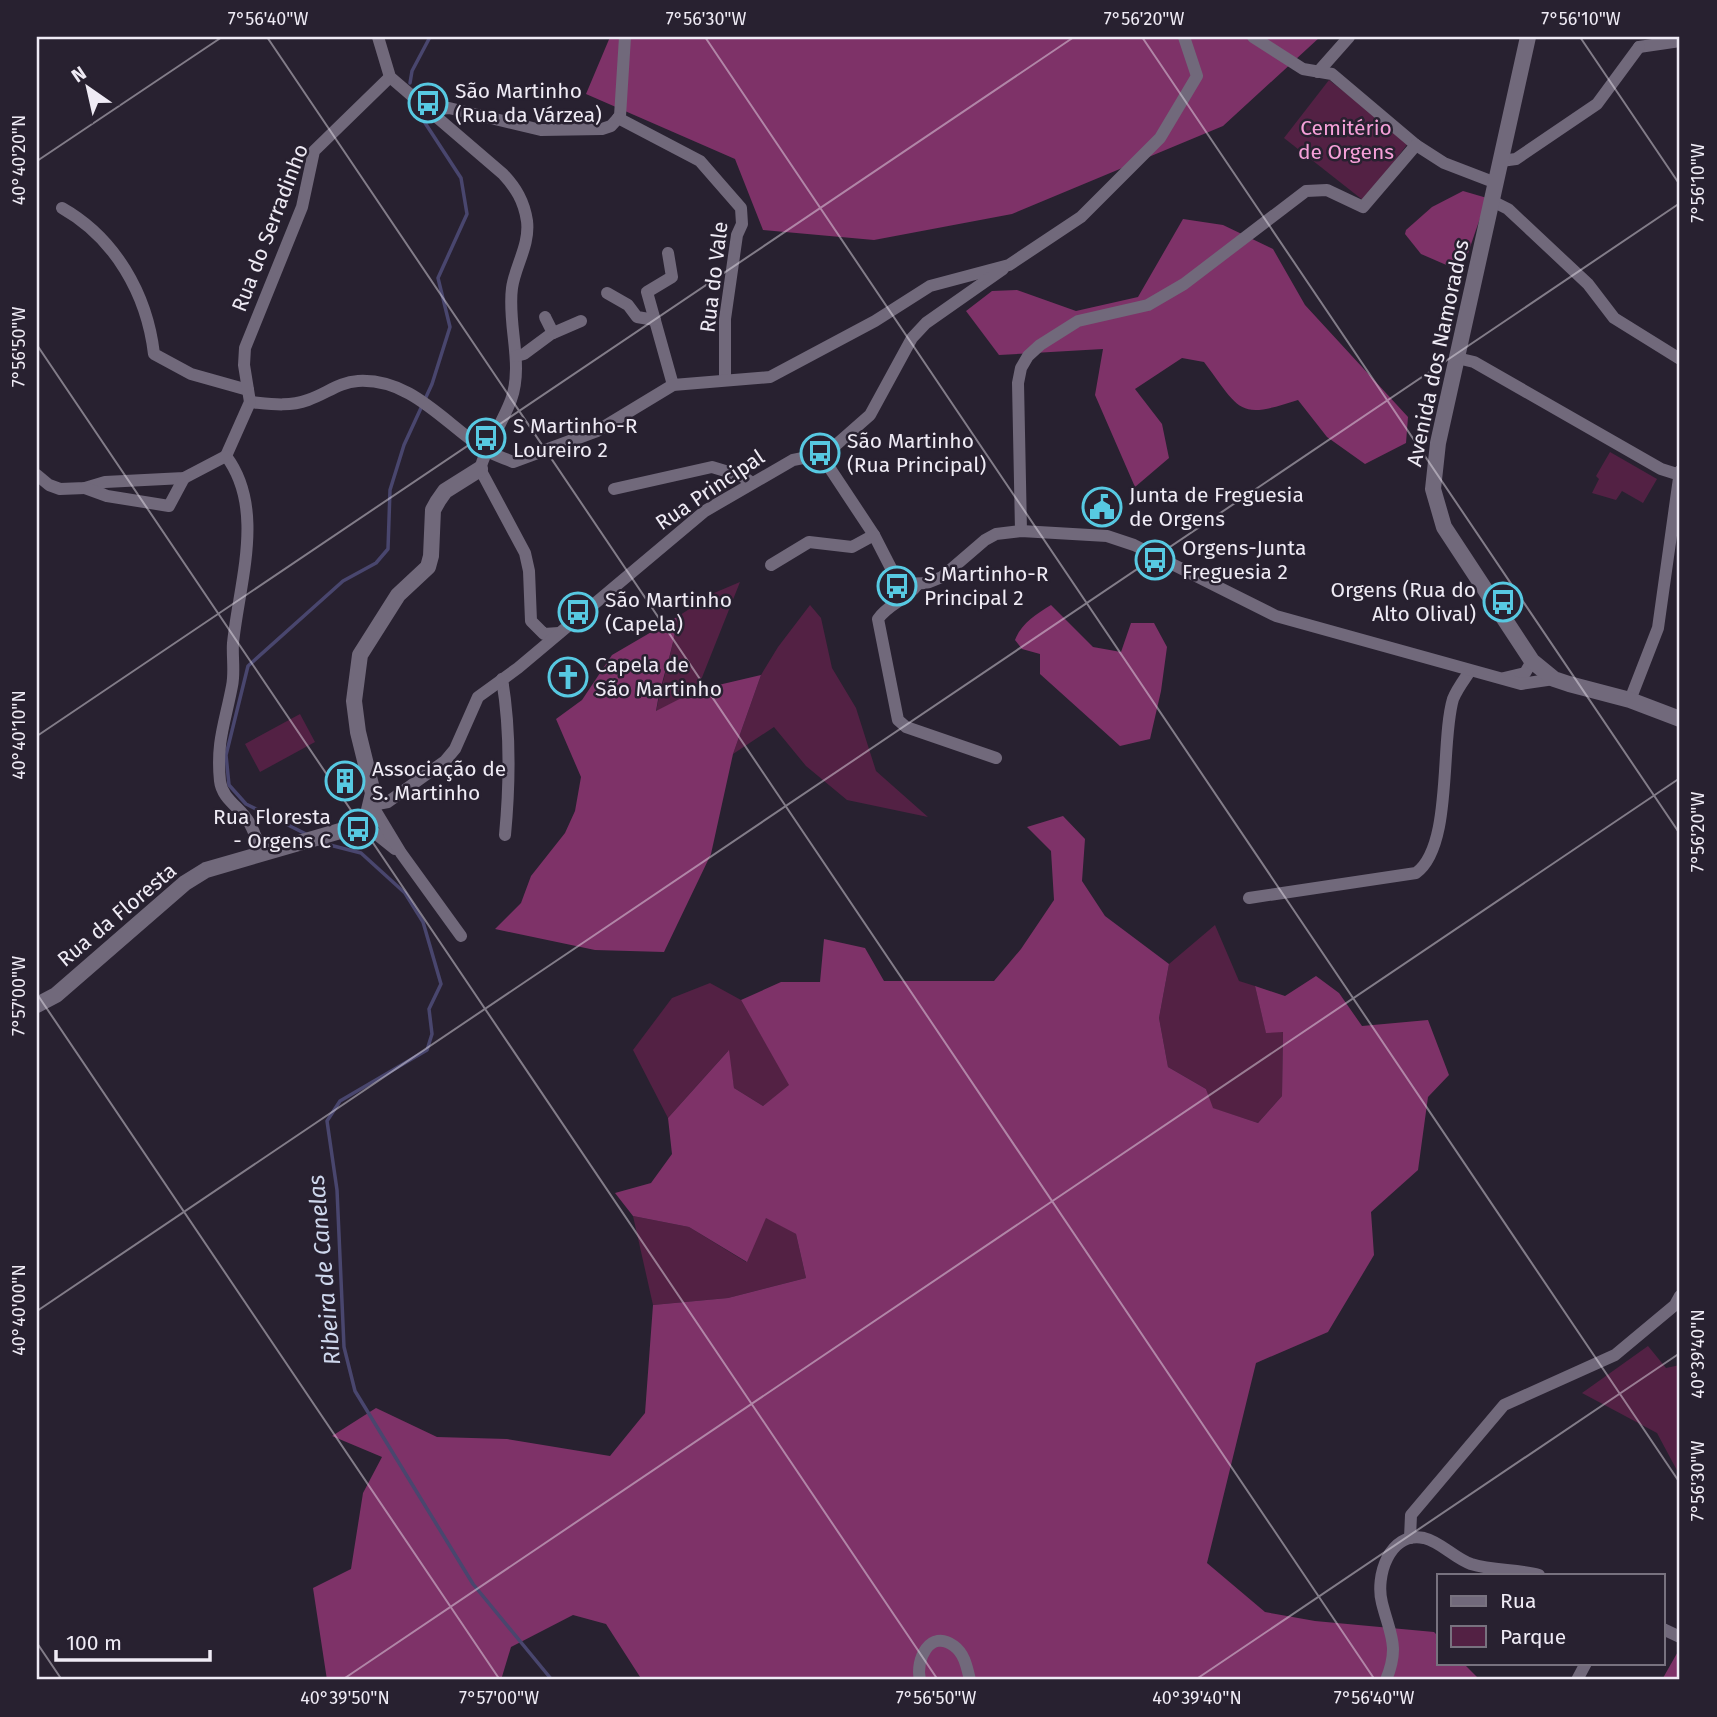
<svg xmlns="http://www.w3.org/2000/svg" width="1717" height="1717" viewBox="0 0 1717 1717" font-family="'Fira Sans',sans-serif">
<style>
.green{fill:#532144}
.forest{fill:#7e3268}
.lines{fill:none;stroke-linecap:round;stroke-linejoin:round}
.stream{stroke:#49466e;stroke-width:3.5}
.minor{stroke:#71697b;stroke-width:12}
.tertiary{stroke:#71697b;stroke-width:16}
.ticks{fill:none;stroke:#efebf5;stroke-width:2;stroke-opacity:0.45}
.labels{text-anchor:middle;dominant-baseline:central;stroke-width:5;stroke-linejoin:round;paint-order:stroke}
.poi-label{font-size:21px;fill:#efebf5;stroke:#282130;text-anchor:start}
.park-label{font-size:21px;fill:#f6a0d9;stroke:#282130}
.street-label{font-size:21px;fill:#efebf5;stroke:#282130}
.water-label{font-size:23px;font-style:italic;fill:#ced7ec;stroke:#282130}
.neatline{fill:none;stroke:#efebf5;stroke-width:2.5}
.ticks-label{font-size:18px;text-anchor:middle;fill:#efebf5}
</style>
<rect width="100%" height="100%" fill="#282130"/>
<!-- green -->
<g class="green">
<path d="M1329 80 1409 142 1364 201 1284 138Z"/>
<path d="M1610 452 1657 479 1643 503 1622 491 1616 500 1592 493 1599 479 1596 476Z"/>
<path d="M740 582 697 690 656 712C662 679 674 650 677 617L714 593Z"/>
<path d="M810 605 821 618 832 668 856 708 876 771 928 817 847 800 806 766 774 727 733 754 761 675 778 647Z"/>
<path d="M300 714 315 742 260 772 245 744Z"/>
<path d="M1215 925 1239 981 1255 986 1266 1032H1283L1282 1096 1258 1123 1212 1108 1206 1089 1168 1067 1159 1018 1169 964Z"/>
<path d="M710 983 741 1000 790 1085 763 1106 734 1088 728 1051 668 1118 633 1050 672 998Z"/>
<path d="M633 1216 689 1227 746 1262 766 1217 796 1234 806 1278 728 1298 653 1305Z"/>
<path d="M1648 1346 1666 1368 1680 1365V1476L1657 1433 1582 1393Z"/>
</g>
<!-- forest -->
<g class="forest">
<path d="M610 37H1320L1223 126 1012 214 874 240 763 230 735 159 586 94Z"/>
<path d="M1463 191 1487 198 1467 256 1451 267 1421 254 1405 234 1406 230 1432 207Z"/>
<path d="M1183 219 1223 225 1273 249 1305 305 1408 417 1406 443 1365 464 1327 437 1298 400C1237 420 1241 411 1204 362L1182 358 1135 389 1162 424 1169 458 1135 487 1095 395 1103 349 999 355 966 311 992 291 1017 290 1076 311 1138 297Z"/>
<path d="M1051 605 1093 647 1121 652 1131 623H1154L1167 647 1161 691 1150 739 1120 746 1040 674V654L1022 649 1015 640C1021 624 1036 614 1051 605Z"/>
<path d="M677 617C674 651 661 678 656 711L697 690 761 675 733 754 711 854 664 952 595 950 495 929 521 903 531 876 565 833 575 811 581 777 556 719 582 700 612 655Z"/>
<path d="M1063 816 1085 839 1082 881 1105 916 1169 964 1159 1018 1168 1067 1206 1089 1213 1108 1258 1123 1282 1096 1283 1032 1266 1033 1255 986 1285 996 1316 976 1339 993 1362 1026 1428 1020 1449 1075 1428 1097 1418 1170 1371 1212 1374 1255 1328 1332 1256 1363 1207 1563 1265 1612 1315 1621 1434 1632 1439 1637V1663H1463L1480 1680H642L606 1624 573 1615 511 1647 501 1680H327L313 1588 351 1569 363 1493 382 1457 332 1436 376 1408 437 1437 507 1439 610 1456 645 1413 653 1305 728 1298 806 1278 796 1234 766 1218 747 1262 689 1227 633 1216 615 1193 651 1183 672 1154 668 1118 729 1050 734 1088 763 1106 789 1085 741 1000 781 982H820L824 939 865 948 884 981H994L1021 949 1054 900 1051 851 1027 827Z"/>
<path d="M1680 1648V1680H1661L1663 1678Z"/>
</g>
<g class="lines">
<!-- stream -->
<g class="stream">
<path d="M410 83 412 71 430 37"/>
<path d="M306 834 246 804 229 785 226 755 248 666 343 581 376 563 388 549 390 490 404 445 432 384 450 327 438 278 467 214 461 178 414 106"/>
<path d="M322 843 361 853 405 893 423 922 441 984 429 1009 432 1034 427 1050 340 1101 327 1121 337 1190 344 1347 355 1391 473 1584 552 1680"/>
</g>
<!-- minor -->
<g class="minor">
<path d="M378 37 390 77 503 174C516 188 524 201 527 221 530 245 515 266 512 288 507 325 524 364 511 400 502 424 487 444 480 469L525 553 529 571 531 621 544 634 559 633"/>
<path d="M1253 37 1303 69 1332 74 1416 145 1444 163 1496 183"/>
<path d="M1639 47 1680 41"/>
<path d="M1318 72 1349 37"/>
<path d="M430 110 449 108 541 130 602 129 611 126 620 116 625 37"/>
<path d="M618 118 700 161 741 208 742 224 737 235 725 319V380"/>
<path d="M1501 161 1516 159 1597 104 1639 47"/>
<path d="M1492 201 1508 209 1588 284 1614 318 1680 359"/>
<path d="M62 208C115 238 147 294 154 354L191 374 248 390"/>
<path d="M668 253 672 277 647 292 673 385"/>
<path d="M607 293 628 305 637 317 655 320"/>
<path d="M545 317 553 333"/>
<path d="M516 356 524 354 551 334 581 321"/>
<path d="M1457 358 1474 362 1661 469 1680 475"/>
<path d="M250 402C271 404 288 407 308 400 326 394 339 382 358 381 411 378 444 423 484 449 493 455 504 458 513 462L597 431 673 385 770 377 875 321 930 286 1009 265 1081 217 1160 138 1197 76 1184 37"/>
<path d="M226 456 250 402 244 365 245 348 302 207 314 151 390 77"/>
<path d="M226 456C266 509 239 583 233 643 232 657 235 672 232 686 225 723 216 742 220 781 222 800 242 808 250 824 255 833 258 844 262 853"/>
<path d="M820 459 870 415 912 338 926 323 1003 269"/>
<path d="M37 475 49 485 60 489 85 488 105 482 184 478 226 456"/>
<path d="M85 488 107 496 169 506 184 478"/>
<path d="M614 489 712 467 742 476 752 483"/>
<path d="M1021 531 1018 383 1021 368 1028 356 1040 345 1078 321 1148 305 1184 284 1306 191 1327 190 1363 207 1416 145"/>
<path d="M771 565 809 542 852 547 874 535"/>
<path d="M917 585C906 600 888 604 878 619L898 720 906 727 996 758"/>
<path d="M1504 678 1525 673 1532 661"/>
<path d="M502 679C511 732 510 782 505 835"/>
<path d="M1630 700 1658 628 1680 471"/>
<path d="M360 821 395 849"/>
<path d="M1249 898 1416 873C1453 846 1440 743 1453 699 1457 689 1464 680 1470 671"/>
<path d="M461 936 401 853 372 805 388 802 445 761 455 749 478 697 518 668 705 511 793 460 808 457 827 464 874 535 895 576 904 584 927 583 942 577 985 540 996 534 1021 531 1107 536 1134 545 1276 616 1521 684 1554 679"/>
<path d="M1410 1538 1411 1515 1504 1405 1615 1355 1675 1305 1680 1296"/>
<path d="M1663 1629 1680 1637"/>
<path d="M920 1680C915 1660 930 1628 954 1646 965 1654 967 1668 970 1680"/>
<path d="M1386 1680C1400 1646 1390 1635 1382 1603 1375 1577 1389 1531 1424 1538 1441 1542 1454 1558 1471 1564 1493 1571 1517 1569 1539 1575"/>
<path d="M1577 1680 1586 1663"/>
</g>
<!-- tertiary -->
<g class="tertiary">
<path d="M1528 37 1438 443 1433 489 1444 527 1532 661 1554 679 1569 684 1630 700 1680 719"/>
<path d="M37 1005 56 995 185 883 206 870 347 829 368 814 373 793 358 732 354 701 360 655 398 595 428 567 431 556 433 510 438 501 445 491 480 469"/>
</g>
</g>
<!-- ticks -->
<path class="ticks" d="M267 37 1375 1680M705 37 1680 1483M1142 37 1680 834M1580 37 1680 185M37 161 222 37M37 345 938 1680M37 736 1074 37M37 994 500 1680M37 1311 1680 203M37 1643 62 1680M342 1680 1680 778M1195 1680 1680 1353"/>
<!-- icons -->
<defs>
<symbol id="bus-ring" viewBox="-11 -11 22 22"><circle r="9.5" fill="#282130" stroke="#57c9e2" stroke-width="1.5"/><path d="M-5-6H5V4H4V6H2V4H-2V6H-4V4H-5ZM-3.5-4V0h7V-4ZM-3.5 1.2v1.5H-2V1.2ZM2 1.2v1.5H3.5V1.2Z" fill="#57c9e2"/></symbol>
<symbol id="civic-ring" viewBox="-11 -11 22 22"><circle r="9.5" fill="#282130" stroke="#57c9e2" stroke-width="1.5"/><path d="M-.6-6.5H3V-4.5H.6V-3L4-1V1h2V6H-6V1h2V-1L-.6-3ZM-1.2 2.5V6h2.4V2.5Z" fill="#57c9e2"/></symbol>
<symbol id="church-ring" viewBox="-11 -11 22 22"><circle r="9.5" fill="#282130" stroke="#57c9e2" stroke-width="1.5"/><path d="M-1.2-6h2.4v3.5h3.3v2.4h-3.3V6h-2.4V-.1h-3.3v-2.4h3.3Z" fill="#57c9e2"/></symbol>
<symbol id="building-ring" viewBox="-11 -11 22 22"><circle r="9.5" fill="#282130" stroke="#57c9e2" stroke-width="1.5"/><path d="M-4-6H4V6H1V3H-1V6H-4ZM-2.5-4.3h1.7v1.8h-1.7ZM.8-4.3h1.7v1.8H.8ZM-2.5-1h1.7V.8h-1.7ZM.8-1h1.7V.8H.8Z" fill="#57c9e2"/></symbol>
</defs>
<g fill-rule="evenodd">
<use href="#bus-ring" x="406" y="81" width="44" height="44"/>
<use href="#bus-ring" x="464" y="416" width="44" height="44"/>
<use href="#bus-ring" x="798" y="431" width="44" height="44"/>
<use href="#civic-ring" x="1080" y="485" width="44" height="44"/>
<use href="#bus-ring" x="1133" y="538" width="44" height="44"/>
<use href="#bus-ring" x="875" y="564" width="44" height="44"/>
<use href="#bus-ring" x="1481" y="580" width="44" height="44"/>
<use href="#bus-ring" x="556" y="590" width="44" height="44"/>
<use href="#church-ring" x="546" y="655" width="44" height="44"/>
<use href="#building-ring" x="323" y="759" width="44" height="44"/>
<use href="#bus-ring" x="336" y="807" width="44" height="44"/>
</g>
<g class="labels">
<!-- poi labels -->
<g class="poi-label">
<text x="455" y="91">São Martinho<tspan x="455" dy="24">(Rua da Várzea)</tspan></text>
<text x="513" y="426">S Martinho-R<tspan x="513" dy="24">Loureiro 2</tspan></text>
<text x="847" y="441">São Martinho<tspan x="847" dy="24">(Rua Principal)</tspan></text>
<text x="1129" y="495">Junta de Freguesia<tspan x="1129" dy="24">de Orgens</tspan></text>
<text x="1182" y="548">Orgens-Junta<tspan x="1182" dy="24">Freguesia 2</tspan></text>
<text x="924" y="574">S Martinho-R<tspan x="924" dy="24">Principal 2</tspan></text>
<text x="1476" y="590" text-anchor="end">Orgens (Rua do<tspan x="1476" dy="24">Alto Olival)</tspan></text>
<text x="605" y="600">São Martinho<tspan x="605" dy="24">(Capela)</tspan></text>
<text x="595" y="665">Capela de<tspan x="595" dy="24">São Martinho</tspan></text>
<text x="372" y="769">Associação de<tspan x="372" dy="24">S. Martinho</tspan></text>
<text x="331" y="817" text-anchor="end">Rua Floresta<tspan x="331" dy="24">- Orgens C</tspan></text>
</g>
<!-- park labels -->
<g class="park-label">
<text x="1346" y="128">Cemitério<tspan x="1346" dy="24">de Orgens</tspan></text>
</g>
<!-- street labels -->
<g class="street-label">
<text transform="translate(270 228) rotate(-69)">Rua do Serradinho</text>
<text transform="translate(714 277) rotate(-83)">Rua do Vale</text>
<text transform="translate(1438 353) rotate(-78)">Avenida dos Namorados</text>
<text transform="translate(710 490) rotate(-34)">Rua Principal</text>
<text transform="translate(117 915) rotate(-40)">Rua da Floresta</text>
</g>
<!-- water labels -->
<g class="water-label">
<text transform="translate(324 1270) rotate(-95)">Ribeira de Canelas</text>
</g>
</g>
<!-- border -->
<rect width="1717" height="1717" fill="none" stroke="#282130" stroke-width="77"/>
<!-- legend -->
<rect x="1437" y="1574" width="228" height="91" fill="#282130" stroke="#78727f" stroke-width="2"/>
<rect x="1451" y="1596" width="35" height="10" fill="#71697b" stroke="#78727f" stroke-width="2"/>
<text x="1500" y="1608" font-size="21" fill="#efebf5">Rua</text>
<rect x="1451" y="1626" width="35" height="21" fill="#532144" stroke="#78727f" stroke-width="2"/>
<text x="1500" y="1644" font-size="21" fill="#efebf5">Parque</text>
<!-- north arrow -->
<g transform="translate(88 88) rotate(326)" stroke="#282130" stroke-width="5" paint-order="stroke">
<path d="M0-5L12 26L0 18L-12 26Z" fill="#efebf5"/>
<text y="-10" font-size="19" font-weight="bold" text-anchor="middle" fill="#efebf5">N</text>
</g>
<!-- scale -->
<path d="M56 1650v10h154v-10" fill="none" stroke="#efebf5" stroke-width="3.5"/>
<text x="66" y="1650" font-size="21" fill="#efebf5" stroke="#282130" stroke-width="5" paint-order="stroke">100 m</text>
<rect x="38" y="38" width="1640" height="1640" class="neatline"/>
<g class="ticks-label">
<text x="268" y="25">7°56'40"W</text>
<text x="706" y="25">7°56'30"W</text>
<text x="1144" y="25">7°56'20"W</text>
<text x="1581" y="25">7°56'10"W</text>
<text transform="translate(19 160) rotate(-90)" y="6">40°40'20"N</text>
<text transform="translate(1698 183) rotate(-90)" y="6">7°56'10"W</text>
<text transform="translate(19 347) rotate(-90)" y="6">7°56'50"W</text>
<text transform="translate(19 735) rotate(-90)" y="6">40°40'10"N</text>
<text transform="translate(1698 832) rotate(-90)" y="6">7°56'20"W</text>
<text transform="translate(19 996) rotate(-90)" y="6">7°57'00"W</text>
<text transform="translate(19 1310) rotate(-90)" y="6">40°40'00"N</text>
<text transform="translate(1698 1354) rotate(-90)" y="6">40°39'40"N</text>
<text transform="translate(1698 1481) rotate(-90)" y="6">7°56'30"W</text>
<text x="345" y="1704">40°39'50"N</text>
<text x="499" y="1704">7°57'00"W</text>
<text x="936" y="1704">7°56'50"W</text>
<text x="1197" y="1704">40°39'40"N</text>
<text x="1374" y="1704">7°56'40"W</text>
</g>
</svg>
